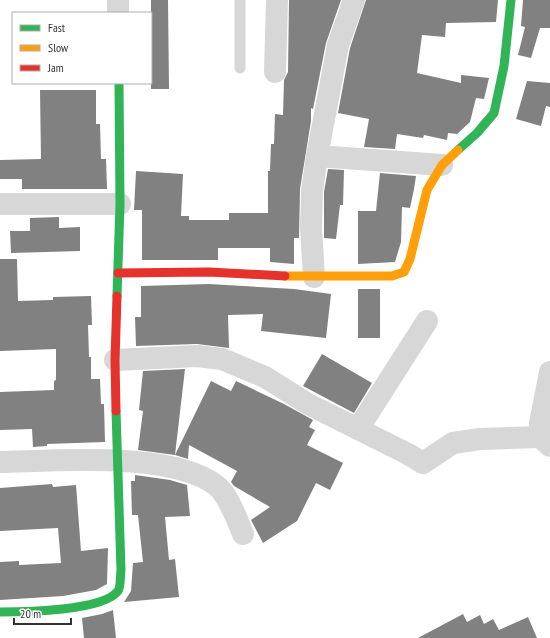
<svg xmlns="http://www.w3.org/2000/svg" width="550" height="638" viewBox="0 0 550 638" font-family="'PT Sans Narrow',sans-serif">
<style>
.building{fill:#818181}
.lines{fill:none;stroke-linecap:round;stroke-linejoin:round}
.lane{stroke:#d7d7d7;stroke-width:11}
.street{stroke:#d7d7d7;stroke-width:22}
.fast{stroke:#30b455;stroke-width:9}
.slow{stroke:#ff9f0a;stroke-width:9}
.jam{stroke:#e5322d;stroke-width:9}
</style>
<rect width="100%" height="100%" fill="#fff"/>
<!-- building -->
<g class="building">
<path d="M151 0H168L169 89H151Z"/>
<path d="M289 0H341L326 43 313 109 311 108V121L300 189 299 238H294V264L270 262V248H218V260H142V210H134L136 171 183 174 181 216H189V220H229V213H268V171H270L271 144H274L275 114 283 115 284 80 288 72Z"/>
<path d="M366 0H498L496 22 446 23 445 37 422 35 417 73 461 83V75L489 78 484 99 476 98 470 122 457 134 448 133 447 140 424 135 423 138 397 134 395 149 364 147 369 119 338 113 350 48Z"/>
<path d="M523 0H550V28H540L531 58 518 55 525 27 521 26Z"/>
<path d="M527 81 550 83V107L546 106 541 126 516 119Z"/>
<path d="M40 90H96V124H100L101 159H106L107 189H22V179H0V160L41 159Z"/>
<path d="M328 169 344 170 343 205H340L336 239 324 238V192Z"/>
<path d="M380 173 416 176 414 189 410 208 402 207 401 242 395 262 358 264V211H376Z"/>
<path d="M59 217V228L80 227V251L11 253 10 231H30V218Z"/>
<path d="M0 259H17L18 301 53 300V297L91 296 92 325H88L89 357H91V379H100L101 404H104L105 442 47 444V446L33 447 32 429 0 430V392L54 390V381L56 380V349L0 351Z"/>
<path d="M209 284 294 289 331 294 326 338 261 331 263 314 228 315 229 348 197 344 136 346 135 317H141V286Z"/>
<rect x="358" y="289" width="22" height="49"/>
<path d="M322 354 372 383 354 413 303 386Z"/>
<path d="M185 369 175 455 138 450 143 411 139 410 143 371Z"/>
<path d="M211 381 231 391 236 381 284 404 313 420 309 427 315 430 307 445 343 463 330 490 316 483 297 521 263 543 251 520 270 507 234 486 231 482 237 471 189 445 188 459 175 455Z"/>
<path d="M135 475 170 480 187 485 190 516 165 517 169 560 175 559 179 597 124 602 131 591 133 563 143 562 138 515H132L131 481H135Z"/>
<path d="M52 484 53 487 76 485 81 551 108 548 107 584 96 590 63 596 0 600V562L19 561V565L61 563 58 528 0 531V488Z"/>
<path d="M113 610 116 638H84L82 618 102 614Z"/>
<path d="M463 614 467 622 480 615 484 624 493 619 499 630 528 617 537 638H418Z"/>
</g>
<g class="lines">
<!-- lane -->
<path class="lane" d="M240 68V0"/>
<!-- street -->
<g class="street">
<path d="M118 0V13"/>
<path d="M275 72 277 0"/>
<path d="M317 156 442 165"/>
<path d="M0 204H120"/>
<path d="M314 277 311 229 312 191 317 156 338 45 354 0"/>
<path d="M115 360 197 356 222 359 265 377 308 404 408 454 423 463 453 443 480 439 540 437"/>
<path d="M550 372 540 423V437L550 446"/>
<path d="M358 429 427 321"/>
<path d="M0 462C56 461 173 451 217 486 229 496 237 520 243 534"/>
</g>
<!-- fast -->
<g class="fast">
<path d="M458 150 477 133 494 113 504 66 511 0"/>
<path d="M117 296 120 204 119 83"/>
<path d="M0 612C24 612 103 611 118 591 121 587 120 576 121 570L116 411"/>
</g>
<!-- slow -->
<path class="slow" d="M285 276H392L404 272 410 259 427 190 442 165 458 150"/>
<!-- jam -->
<g class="jam">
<path d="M118 273 209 272 285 276"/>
<path d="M116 411 115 360 117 296"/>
</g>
</g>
<!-- legend -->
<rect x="12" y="12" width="140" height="72" fill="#ffffff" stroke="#adadad"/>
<rect x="20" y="25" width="20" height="6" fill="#30b455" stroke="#adadad"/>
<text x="48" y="32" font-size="12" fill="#333333">Fast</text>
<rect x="20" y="45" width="20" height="6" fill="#ff9f0a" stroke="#adadad"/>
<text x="48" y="52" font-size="12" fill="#333333">Slow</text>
<rect x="20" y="65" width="20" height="6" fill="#e5322d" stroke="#adadad"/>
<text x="48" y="72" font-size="12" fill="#333333">Jam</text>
<!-- scale -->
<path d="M14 618v6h57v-6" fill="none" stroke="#333333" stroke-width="2"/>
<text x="20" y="618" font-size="12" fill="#333333" stroke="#ffffff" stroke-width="3" paint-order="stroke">20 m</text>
</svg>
